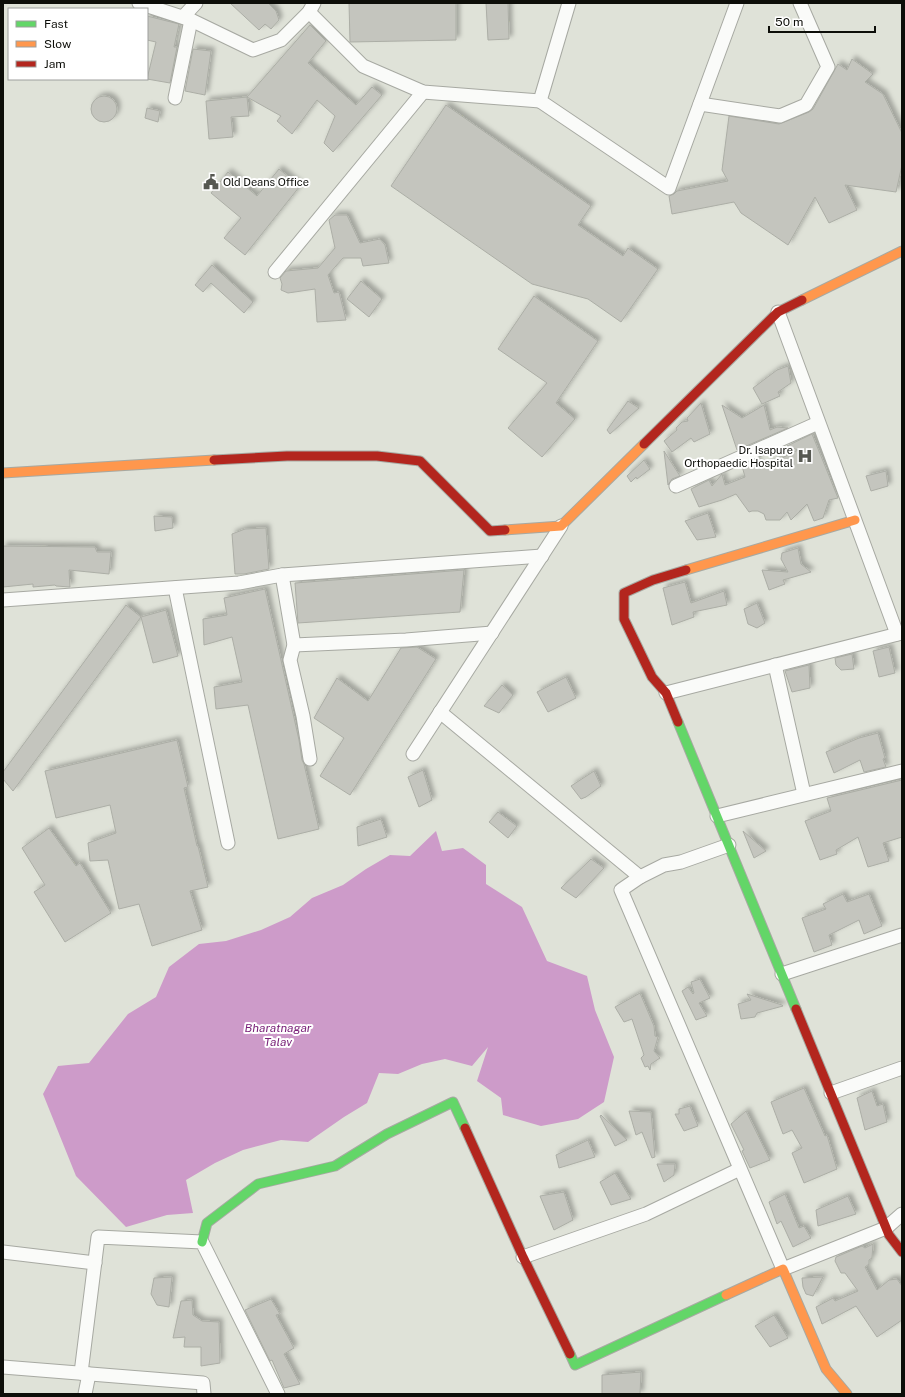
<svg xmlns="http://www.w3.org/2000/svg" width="905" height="1397" viewBox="0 0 905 1397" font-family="'Public Sans',sans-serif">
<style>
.water{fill:#cd9bc9}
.building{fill:#c4c5be;stroke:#acaea6;filter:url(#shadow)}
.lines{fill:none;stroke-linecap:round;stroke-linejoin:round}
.street-casing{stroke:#a7a9a2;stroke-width:15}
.fast-casing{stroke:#a7a9a2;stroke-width:11}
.slow-casing{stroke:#a7a9a2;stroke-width:11}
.jam-casing{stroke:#a7a9a2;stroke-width:11}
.street{stroke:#fafbf9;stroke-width:13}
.fast{stroke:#63d668;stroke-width:9}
.slow{stroke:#ff974d;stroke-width:9}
.jam{stroke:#b3261e;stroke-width:9}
.labels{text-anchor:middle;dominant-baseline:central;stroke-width:4;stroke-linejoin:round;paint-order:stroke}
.poi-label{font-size:11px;fill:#0d0e09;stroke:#fff;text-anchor:start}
.water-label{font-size:12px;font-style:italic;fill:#792178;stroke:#fff}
</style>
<defs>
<filter id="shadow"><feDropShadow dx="3.5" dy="-3.5" stdDeviation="2" flood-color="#0004"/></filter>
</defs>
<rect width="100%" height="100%" fill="#dfe2d8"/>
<!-- water -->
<path class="water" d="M436 831 442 851 463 848 486 865V884L522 907 547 961 587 976 595 1010 614 1057 604 1102 578 1119 541 1126 503 1115 501 1098 477 1081 488 1047 472 1066 445 1059 422 1064 398 1074 379 1073 367 1103 344 1117 308 1142 281 1140 243 1150 215 1163 186 1180 193 1213 167 1215 126 1227 76 1176 43 1094 58 1066 89 1063 128 1014 156 997 169 967 199 944 226 941 261 930 290 917 312 898 343 885 366 869 390 855 410 856Z"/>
<!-- building -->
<g class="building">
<path d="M230 3H268L276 11 279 20 271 29 265 24 259 30Z"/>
<path d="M349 3H456V40L350 42Z"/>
<path d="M486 3H508L509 39 488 40Z"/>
<path d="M147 16 179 24 174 47H177L170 83 147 79 156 42 147 40Z"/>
<path d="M310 25 326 41 308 63 356 105 372 87 382 95 333 152 324 143 335 116 317 100 292 134 277 121 281 116 247 97Z"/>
<path d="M193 49 211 51 205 95 185 91Z"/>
<path d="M852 59 873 74 865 82 883 94 902 133V165L896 192 845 185 857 210 829 223 815 197 788 245 741 213 734 202 672 214 669 196 674 194 677 191 728 181 722 170 729 116 779 124 809 112 813 109 838 64 847 70Z"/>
<circle cx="104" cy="109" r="13"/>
<path d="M247 97 249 116 231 117 233 137 209 139 206 101Z"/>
<path d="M446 105 591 206 578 225 623 256 628 248 658 269 621 322 588 299 532 284 391 186Z"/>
<path d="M147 108 160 111 158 122 145 118Z"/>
<path d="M279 169 300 186 245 255 224 238 241 218 211 193 228 172 257 196Z"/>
<path d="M335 215H347L360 243 380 239 385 245 389 263 363 266 361 258H343L328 275 334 293 339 292 346 320 317 322 315 289 288 293 281 290 282 284 280 278 286 271 318 268 335 248 329 220Z"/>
<path d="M212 265 253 302 244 313 211 283 203 292 195 285Z"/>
<path d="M361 281 382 299 369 317 347 299Z"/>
<path d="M534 296 598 341 556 403 575 419 542 457 508 428 547 383 498 349Z"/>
<path d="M788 366 791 383 778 392 780 396 762 404 753 388 777 370Z"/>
<path d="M628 401 639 408 610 434 607 430Z"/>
<path d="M701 403 710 434 694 442 691 438 672 452 664 441 677 430 676 428 682 422 688 421 687 418Z"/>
<path d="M722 405 742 418 764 405 770 430 777 427 788 428 737 450Z"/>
<path d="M812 434 838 498 829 500 823 518 814 521 807 504 791 520 787 512 780 520H766L764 514 758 511H752L749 512 736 494 722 500 699 507 691 489 709 480 712 486 722 474 725 485 745 477 742 466 756 459 760 469 798 450 787 446Z"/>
<path d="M664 451 680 476 672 479 668 485Z"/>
<path d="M644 460 650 469 637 479 636 477 631 482 627 476Z"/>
<path d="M886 471 888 486 871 491 866 476Z"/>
<path d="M708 513 716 537 697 540 685 521Z"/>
<path d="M154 516 172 517 173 528 155 531Z"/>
<path d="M266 528 269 569 244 574H235L232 534 245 529Z"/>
<path d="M3 546 95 547 97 552H111L109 574 69 570 70 587 56 586 55 585 33 587V584L3 587Z"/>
<path d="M798 548 801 564 811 572 783 580 785 584 769 590 762 570 788 572 781 559 782 553Z"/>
<path d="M464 570 460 612 298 623 295 583Z"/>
<path d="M685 582 691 603 724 591 727 605 693 612 694 617 672 625 663 588Z"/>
<path d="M265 589 299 740 302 760 304 764 319 829 278 839 248 705 216 709 214 687 242 682 232 637 204 645 203 619 227 615 224 598Z"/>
<path d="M757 603 765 623 757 628 748 624 744 609Z"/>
<path d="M126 605 141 617 13 791 3 779V772Z"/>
<path d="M166 610 178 656 153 663 141 617Z"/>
<path d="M417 647 436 659 350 795 320 776 344 738 314 718 337 678 368 701 401 648Z"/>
<path d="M889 647 895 673 879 677 873 651Z"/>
<path d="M852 654 854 669 841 670 836 665 835 658Z"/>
<path d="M809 665 810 688 792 692 785 671Z"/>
<path d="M566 677 576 698 548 712 537 692Z"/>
<path d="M502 685 513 695 499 713 484 706Z"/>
<path d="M878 733 885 758 883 759 886 767 864 772 860 760 834 773 826 752 859 738Z"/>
<path d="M177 740 188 787 184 788 197 846H198L208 887 190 891 202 930 152 946 139 904 119 909 108 860 90 861 88 843 116 833 110 805 56 818 45 771Z"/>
<path d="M423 770 432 800 419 807 408 777Z"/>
<path d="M594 771 601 786 586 797 581 799 571 786Z"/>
<path d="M902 780V837L883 843 889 861 868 867 858 837 836 850 837 854 820 860 805 821 831 811 827 798Z"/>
<path d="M498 812 517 826 508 838 489 822Z"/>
<path d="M381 819 387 837 358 846 357 827Z"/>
<path d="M49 828 76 866 80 863 111 913 65 942 34 892 45 885 22 848Z"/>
<path d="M743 831 766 851 754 858Z"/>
<path d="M591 859 604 868 576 898 561 888Z"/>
<path d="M843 894 847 902 869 894 882 926 864 934 859 920 829 935 832 945 814 952 802 918 826 909 823 904Z"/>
<path d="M700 979 710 998 699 1003 707 1016 696 1020 682 991 688 987 693 994 694 993 691 982Z"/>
<path d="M640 993 654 1026 655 1036 658 1037 654 1051 660 1058 651 1064 650 1070 648 1066 645 1067 641 1058 644 1055 632 1019 624 1022 615 1007Z"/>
<path d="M747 994 782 1005 783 1006 757 1013 755 1017 741 1019 738 1004 751 1000Z"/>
<path d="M804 1088 825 1136 827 1135 837 1169 804 1183 792 1153 802 1148 792 1130 783 1134 771 1102Z"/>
<path d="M872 1091 877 1106 883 1104 887 1122 865 1130 857 1098Z"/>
<path d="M690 1106 698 1126 684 1131 675 1114H679V1109Z"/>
<path d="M629 1111 651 1112 655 1157 652 1158 642 1132 636 1135Z"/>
<path d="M746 1111 770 1160 750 1168 742 1151 744 1150 731 1124Z"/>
<path d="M601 1115 627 1140 615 1146 600 1116Z"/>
<path d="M588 1140 595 1157 559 1168 556 1155Z"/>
<path d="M657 1164H675L674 1175 664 1182Z"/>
<path d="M615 1173 631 1199 611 1205 600 1182Z"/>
<path d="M564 1192 573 1220 554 1230 540 1196Z"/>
<path d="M785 1194 799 1228 804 1226 811 1238 793 1247 781 1221 777 1224 769 1202Z"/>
<path d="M848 1196 856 1214 818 1226 816 1210Z"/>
<path d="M873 1244 872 1258 869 1260V1264L865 1267 877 1290 889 1280 897 1279 902 1286V1320L877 1337 856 1306 822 1324 816 1307 833 1298 835 1301 858 1291 845 1273H841L835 1261 836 1257 862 1246 865 1248Z"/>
<path d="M172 1277 169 1307 157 1305 151 1294 154 1278Z"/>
<path d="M823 1277 813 1296 806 1294 803 1287 802 1278Z"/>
<path d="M271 1299 280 1314 276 1315 294 1348 284 1354 300 1384 284 1388 272 1360 270 1361 245 1310Z"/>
<path d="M192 1300 193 1315 202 1321 219 1322 220 1363 201 1366V1347H184L185 1337 173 1338 181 1301Z"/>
<path d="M774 1315 788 1338 770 1347 755 1326Z"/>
<path d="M641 1372 640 1394H602V1375Z"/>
</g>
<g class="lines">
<defs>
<g id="street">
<path d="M139 3 191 20 253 50 281 40 309 12 314 3"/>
<path d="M569 3 540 101 669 188 737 3"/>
<path d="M309 12 363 66 423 92 540 101"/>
<path d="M183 17 196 3"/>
<path d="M175 98 191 20"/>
<path d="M700 104 780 116 806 105 828 67 800 3"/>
<path d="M275 272 423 92"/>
<path d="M778 312 897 634"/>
<path d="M676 486 818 423"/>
<path d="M282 575 542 556"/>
<path d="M175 588 228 843"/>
<path d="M3 600 239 583 282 575 294 645 290 660 303 716 310 759"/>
<path d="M294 645 406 640 492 633"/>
<path d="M775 665 804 794"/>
<path d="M666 693 902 633"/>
<path d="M440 712 640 877 621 890 783 1269 886 1228 902 1214"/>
<path d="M413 754 561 526"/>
<path d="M717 816 902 771"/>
<path d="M640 877 664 865 681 862 729 845"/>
<path d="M782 974 902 935"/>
<path d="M831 1093 902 1068"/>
<path d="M3 1252 95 1263"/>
<path d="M523 1257 646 1214 740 1169"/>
<path d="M3 1367 203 1383 204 1394"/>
<path d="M81 1373 98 1237 202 1242 278 1394"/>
<path d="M85 1394 89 1374"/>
</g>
<g id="fast">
<path d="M678 722 796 1009"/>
<path d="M202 1242 207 1223 258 1184 335 1166 387 1134 453 1102 465 1128"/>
<path d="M570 1354 575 1365 726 1295"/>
</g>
<g id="slow">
<path d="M802 300 902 251"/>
<path d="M3 473 214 460"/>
<path d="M505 530 561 526 644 444"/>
<path d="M686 570 855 520"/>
<path d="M726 1295 783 1269 826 1369 847 1394"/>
</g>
<g id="jam">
<path d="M644 444 778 312 802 300"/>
<path d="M214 460 287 456H377L420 461 490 531 505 530"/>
<path d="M678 722 666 693 652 677 624 619V593L653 580 686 570"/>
<path d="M796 1009 889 1235 902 1252"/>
<path d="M465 1128 523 1257 570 1354"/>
</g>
</defs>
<!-- street casing -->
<use href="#street" class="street-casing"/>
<!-- fast casing -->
<use href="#fast" class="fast-casing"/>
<!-- slow casing -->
<use href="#slow" class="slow-casing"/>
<!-- jam casing -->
<use href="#jam" class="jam-casing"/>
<!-- street -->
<use href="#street" class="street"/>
<!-- fast -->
<use href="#fast" class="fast"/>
<!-- slow -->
<use href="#slow" class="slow"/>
<!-- jam -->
<use href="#jam" class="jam"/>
</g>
<!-- icons -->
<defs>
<symbol id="civic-bare" viewBox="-9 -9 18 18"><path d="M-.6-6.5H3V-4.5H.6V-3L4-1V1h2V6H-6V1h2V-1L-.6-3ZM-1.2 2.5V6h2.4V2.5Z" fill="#565851" stroke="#fff" stroke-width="2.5" paint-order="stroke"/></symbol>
<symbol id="hospital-bare" viewBox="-9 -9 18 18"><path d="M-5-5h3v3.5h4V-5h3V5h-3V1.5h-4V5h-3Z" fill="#565851" stroke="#fff" stroke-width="2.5" paint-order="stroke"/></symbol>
</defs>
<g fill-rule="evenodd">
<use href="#civic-bare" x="200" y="171" width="22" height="22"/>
<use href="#hospital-bare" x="794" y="445" width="22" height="22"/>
</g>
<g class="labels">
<!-- poi labels -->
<g class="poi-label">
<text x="223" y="182">Old Deans Office</text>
<text x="793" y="450" text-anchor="end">Dr. Isapure<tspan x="793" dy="13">Orthopaedic Hospital</tspan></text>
</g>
<!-- water labels -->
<g class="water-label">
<text x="278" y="1028">Bharatnagar<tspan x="278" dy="14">Talav</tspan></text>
</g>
</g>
<!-- border -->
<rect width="905" height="1397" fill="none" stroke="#0d0e09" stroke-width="8"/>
<!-- legend -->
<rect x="8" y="8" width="140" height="72" fill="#ffffff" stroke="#9e9f9d"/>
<rect x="16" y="21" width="20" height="6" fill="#63d668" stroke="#9e9f9d"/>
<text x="44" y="28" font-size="12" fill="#0d0e09">Fast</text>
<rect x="16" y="41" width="20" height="6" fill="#ff974d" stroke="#9e9f9d"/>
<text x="44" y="48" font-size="12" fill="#0d0e09">Slow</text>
<rect x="16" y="61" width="20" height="6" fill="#b3261e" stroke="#9e9f9d"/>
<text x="44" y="68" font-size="12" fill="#0d0e09">Jam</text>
<!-- scale -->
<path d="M769 26v6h106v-6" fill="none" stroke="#0d0e09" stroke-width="2"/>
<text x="775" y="26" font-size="12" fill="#0d0e09" stroke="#ffffff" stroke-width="3" paint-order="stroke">50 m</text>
</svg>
